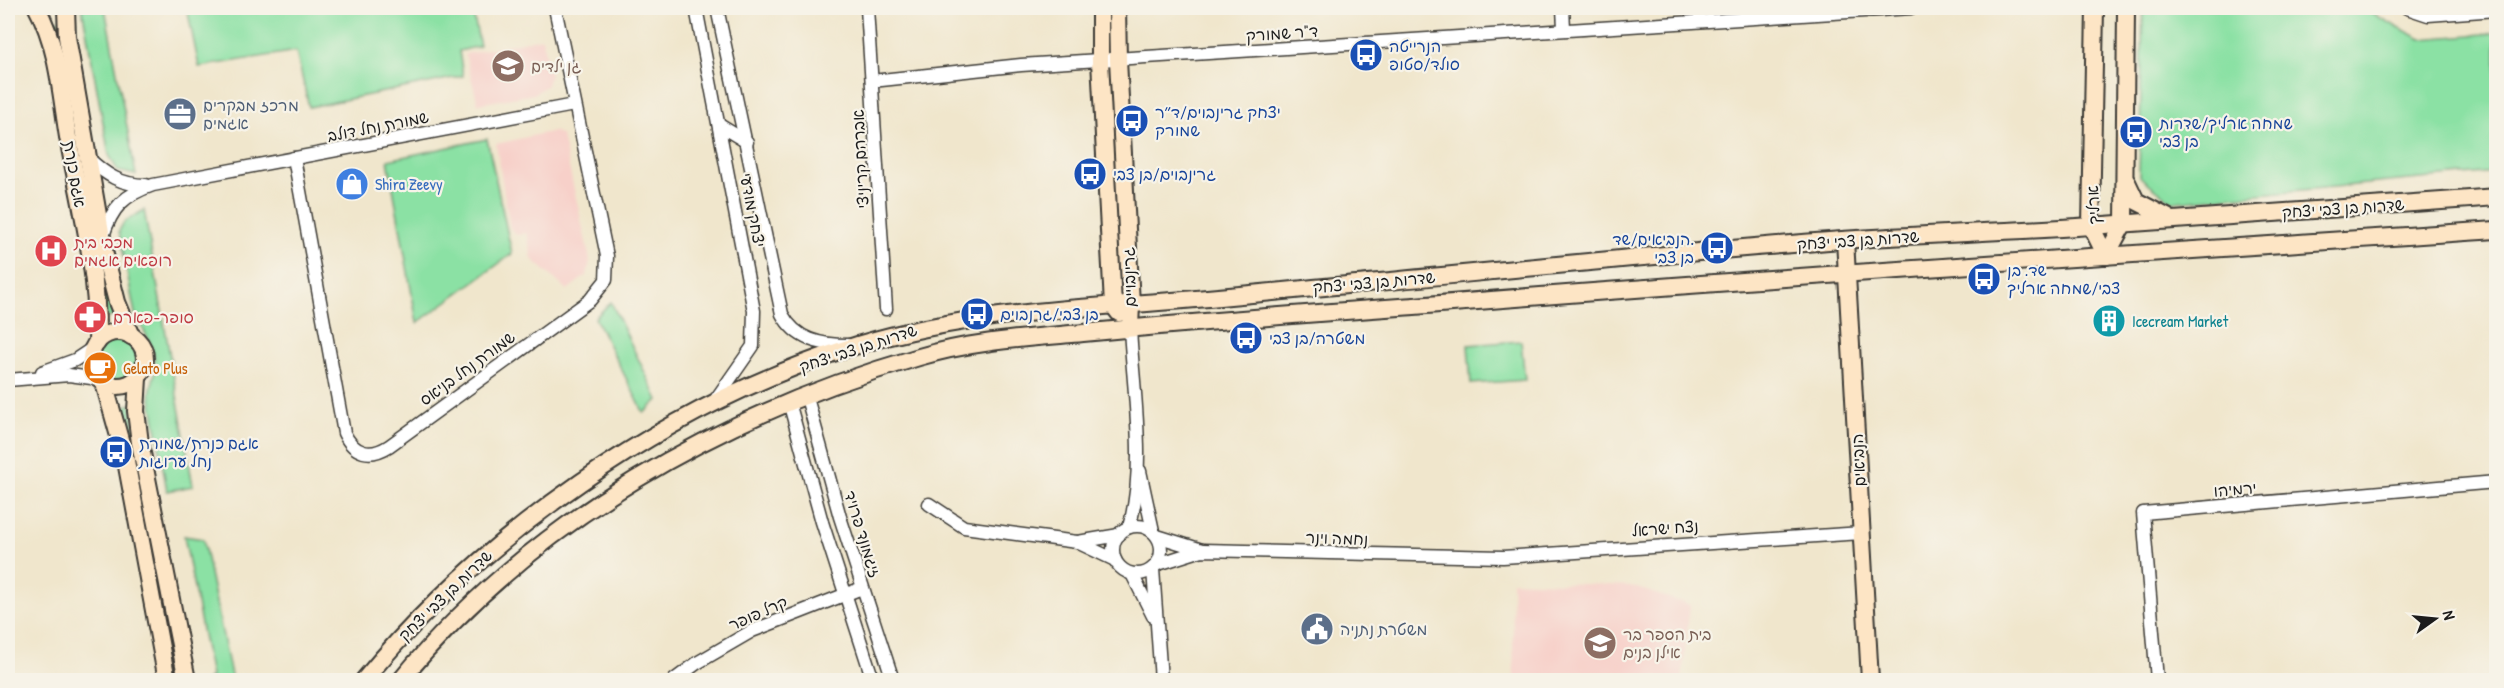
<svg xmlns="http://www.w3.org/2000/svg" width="2504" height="688" viewBox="0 0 2504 688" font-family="'Patrick Hand','Playpen Sans Hebrew',sans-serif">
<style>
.built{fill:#f7d0c9}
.green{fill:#8be1a4;stroke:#547e60;stroke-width:1.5}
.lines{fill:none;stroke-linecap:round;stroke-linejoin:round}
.street-casing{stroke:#3c3a36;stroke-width:15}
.secondary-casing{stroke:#3c3a36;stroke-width:20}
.street{stroke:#fff;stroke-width:12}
.secondary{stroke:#fde5c5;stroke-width:16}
.labels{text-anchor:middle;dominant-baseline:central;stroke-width:4.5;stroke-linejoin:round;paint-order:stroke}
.street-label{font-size:16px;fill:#1c1c1c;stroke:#f7f3e8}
.transit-label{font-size:16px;fill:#164399;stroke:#f7f3e8;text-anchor:start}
.education-label{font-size:16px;fill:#785e54;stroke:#f7f3e8;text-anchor:start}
.service-label{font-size:16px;fill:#4e5e75;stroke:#f7f3e8;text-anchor:start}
.shop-label{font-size:16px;fill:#366cbe;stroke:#f7f3e8;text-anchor:start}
.health-label{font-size:16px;fill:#be3a42;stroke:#f7f3e8;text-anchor:start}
.culture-label{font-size:16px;fill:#0d838f;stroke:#f7f3e8;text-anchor:start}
.food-label{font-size:16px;fill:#c56008;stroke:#f7f3e8;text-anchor:start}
</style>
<rect width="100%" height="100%" fill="#f7f3e8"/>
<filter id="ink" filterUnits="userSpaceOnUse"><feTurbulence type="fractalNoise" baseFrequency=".0167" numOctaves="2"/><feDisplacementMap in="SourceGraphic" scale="12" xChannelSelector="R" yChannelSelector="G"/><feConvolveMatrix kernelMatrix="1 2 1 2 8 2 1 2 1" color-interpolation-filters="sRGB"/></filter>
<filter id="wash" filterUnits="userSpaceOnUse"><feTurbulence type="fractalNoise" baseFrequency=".008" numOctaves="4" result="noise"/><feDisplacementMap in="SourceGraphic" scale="24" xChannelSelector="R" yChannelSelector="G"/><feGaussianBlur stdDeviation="1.35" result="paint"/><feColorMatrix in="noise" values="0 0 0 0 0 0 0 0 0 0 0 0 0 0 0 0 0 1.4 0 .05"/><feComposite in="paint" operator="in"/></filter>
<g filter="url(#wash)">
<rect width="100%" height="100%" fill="#f0e6cc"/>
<!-- built -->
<g class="built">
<path d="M542 38 550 75 547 85 534 94 478 104 465 54Z"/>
<path d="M554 131 562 136 590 260 587 275 567 290 532 259 527 233 517 235 510 228 496 144Z"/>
<path d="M1512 581 1631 586 1690 605 1682 680H1514Z"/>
</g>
<!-- green -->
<g class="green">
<path d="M82 8H105L136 175 118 171 109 155Z"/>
<path d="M187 8H472L480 46 459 51 463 76 309 107 296 51 199 67Z"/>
<path d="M2143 8H2361L2421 39 2496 33V172L2173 202 2139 176Z"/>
<path d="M58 20 114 316 103 319 50 23Z"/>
<path d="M487 139 512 254 417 323 388 160Z"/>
<path d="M144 210 193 486 167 491 150 393 156 368 154 356 149 340 135 314 119 231 124 222Z"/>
<path d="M611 302 658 400 644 413 595 318Z"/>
<circle cx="116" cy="360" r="21"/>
<path d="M1521 341 1525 380 1471 384 1468 345Z"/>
<path d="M131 404 181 680H177L129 439 120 408Z"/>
<path d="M184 536 203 539 232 680H208L211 676Z"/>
</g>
</g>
<g filter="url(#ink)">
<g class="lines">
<defs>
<g id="street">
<path d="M696 8 754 311 753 346 714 402"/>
<path d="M717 8 782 314C796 340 820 345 848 345"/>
<path d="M867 8 886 309"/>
<path d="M1563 8 1564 28"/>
<path d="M2407 8 2428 15 2496 10"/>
<path d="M872 81 1021 65 1911 8"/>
<path d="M719 125 747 142"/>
<path d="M88 158C106 175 121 185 146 185"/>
<path d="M294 158 344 433C354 454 370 458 389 446L590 300 606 280 607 256 555 8"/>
<path d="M103 236C112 207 124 195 153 185L574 105"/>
<path d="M42 372 75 360 93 348"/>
<path d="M8 380 69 375 99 379"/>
<path d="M806 394 840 517 893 680"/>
<path d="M789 402 822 522 873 680"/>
<path d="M1140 471 1153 531"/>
<path d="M929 504 964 527 1077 542 1115 560"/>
<circle cx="1137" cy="550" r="24"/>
<path d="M1129 527C1147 468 1133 389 1130 328"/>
<path d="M1157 536 1202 550"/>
<path d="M1078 542 1119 535"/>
<path d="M1158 564 1202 550 1503 557 1862 533"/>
<path d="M1153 569 1161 680"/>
<path d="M1132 574 1153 616"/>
<path d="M674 680 697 663 752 631 862 588"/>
<path d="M2157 680 2143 513 2496 482"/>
</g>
<g id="secondary">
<path d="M37 8C58 46 61 95 68 137 80 204 99 274 97 343"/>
<path d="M66 8 67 37 105 255 117 302 131 336"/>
<path d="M1100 8V61L1113 305 1119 313"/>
<path d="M1117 8 1118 60 1131 304 1130 328"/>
<path d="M2095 8 2091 226 2106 256"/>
<path d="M2127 182 2136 201 2169 218"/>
<path d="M1845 240 1870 680"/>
<path d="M2106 256 2124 223 2126 8"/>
<circle cx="118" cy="359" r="27"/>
<path d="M138 378 136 411 140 443 187 680"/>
<path d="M104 383 126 461 167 680"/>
<path d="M364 680C485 534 660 410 842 350 935 319 1034 311 1131 304 1210 299 1289 290 1368 283 1526 268 1684 252 1842 240 1924 234 2007 232 2090 226 2226 216 2361 207 2496 197"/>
<path d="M401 680C533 520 721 414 919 357 972 341 1028 338 1083 333 1193 322 1304 314 1414 306 1775 277 2136 254 2496 230"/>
</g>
</defs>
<!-- street casing -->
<use href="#street" class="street-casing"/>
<!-- secondary casing -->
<use href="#secondary" class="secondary-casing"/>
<!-- street -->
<use href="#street" class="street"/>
<!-- secondary -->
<use href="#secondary" class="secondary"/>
</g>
</g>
<!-- icons -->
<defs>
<symbol id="bus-disc" viewBox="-11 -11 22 22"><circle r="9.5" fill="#1a4fb4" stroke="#f7f3e8"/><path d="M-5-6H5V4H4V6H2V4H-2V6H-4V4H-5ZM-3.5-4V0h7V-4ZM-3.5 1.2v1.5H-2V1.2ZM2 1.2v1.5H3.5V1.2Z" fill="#fff"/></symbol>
<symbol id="school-disc" viewBox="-11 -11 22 22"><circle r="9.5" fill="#8d6e63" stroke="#f7f3e8"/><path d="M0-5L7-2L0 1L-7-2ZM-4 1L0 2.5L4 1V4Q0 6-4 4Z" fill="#fff"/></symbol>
<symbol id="office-disc" viewBox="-11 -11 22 22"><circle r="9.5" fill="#5c6f8a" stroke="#f7f3e8"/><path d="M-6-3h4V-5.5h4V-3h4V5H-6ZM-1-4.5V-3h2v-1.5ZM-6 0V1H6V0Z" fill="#fff"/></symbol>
<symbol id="shop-disc" viewBox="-11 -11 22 22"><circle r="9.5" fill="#3f7fe0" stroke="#f7f3e8"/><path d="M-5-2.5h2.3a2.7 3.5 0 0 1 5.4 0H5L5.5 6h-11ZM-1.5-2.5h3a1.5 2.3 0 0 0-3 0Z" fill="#fff"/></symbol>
<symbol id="hospital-disc" viewBox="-11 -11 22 22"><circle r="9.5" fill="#e0444e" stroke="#f7f3e8"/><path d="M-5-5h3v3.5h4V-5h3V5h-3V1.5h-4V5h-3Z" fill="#fff"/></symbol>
<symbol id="pharmacy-disc" viewBox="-11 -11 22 22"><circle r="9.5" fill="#e0444e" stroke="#f7f3e8"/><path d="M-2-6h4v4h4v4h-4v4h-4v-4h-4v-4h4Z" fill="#fff"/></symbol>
<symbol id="building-disc" viewBox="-11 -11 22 22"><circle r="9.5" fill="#0f9aa8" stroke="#f7f3e8"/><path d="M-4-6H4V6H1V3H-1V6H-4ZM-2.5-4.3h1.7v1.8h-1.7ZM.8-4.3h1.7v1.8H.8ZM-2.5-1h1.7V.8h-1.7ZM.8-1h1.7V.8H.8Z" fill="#fff"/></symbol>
<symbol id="cafe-disc" viewBox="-11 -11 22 22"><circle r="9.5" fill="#e8710a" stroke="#f7f3e8"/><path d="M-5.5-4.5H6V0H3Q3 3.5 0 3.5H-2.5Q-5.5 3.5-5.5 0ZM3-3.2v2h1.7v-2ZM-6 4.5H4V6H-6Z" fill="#fff"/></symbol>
<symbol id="civic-disc" viewBox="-11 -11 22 22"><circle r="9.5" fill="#5c6f8a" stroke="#f7f3e8"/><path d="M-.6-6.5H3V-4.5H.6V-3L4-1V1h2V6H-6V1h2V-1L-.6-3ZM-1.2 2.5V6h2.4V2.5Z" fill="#fff"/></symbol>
</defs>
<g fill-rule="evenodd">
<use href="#bus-disc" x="1347" y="36" width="38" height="38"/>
<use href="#school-disc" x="489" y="47" width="38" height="38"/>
<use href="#office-disc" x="161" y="95" width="38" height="38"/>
<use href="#bus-disc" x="1113" y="102" width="38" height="38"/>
<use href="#bus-disc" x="2117" y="113" width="38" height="38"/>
<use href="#bus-disc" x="1071" y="155" width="38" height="38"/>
<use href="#shop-disc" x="333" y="165" width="38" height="38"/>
<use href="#bus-disc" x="1698" y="229" width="38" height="38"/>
<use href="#hospital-disc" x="32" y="232" width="38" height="38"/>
<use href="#bus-disc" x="1965" y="260" width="38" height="38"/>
<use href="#bus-disc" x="958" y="295" width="38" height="38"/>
<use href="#pharmacy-disc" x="71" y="298" width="38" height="38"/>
<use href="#building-disc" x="2090" y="302" width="38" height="38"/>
<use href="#bus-disc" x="1227" y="319" width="38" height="38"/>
<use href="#cafe-disc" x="81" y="349" width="38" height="38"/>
<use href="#bus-disc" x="97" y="433" width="38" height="38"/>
<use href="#civic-disc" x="1298" y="610" width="38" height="38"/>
<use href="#school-disc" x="1581" y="624" width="38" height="38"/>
</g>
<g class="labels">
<!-- street labels -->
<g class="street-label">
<text transform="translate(1282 33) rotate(-4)">ד"ר שמורק</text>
<text transform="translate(378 126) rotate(-11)">שמורת נחל דולב</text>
<text transform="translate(860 159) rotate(-93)">אברהם קריניצי</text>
<text transform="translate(75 174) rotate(80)">אגם כנרת</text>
<text transform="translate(2093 205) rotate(-93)">ארליך</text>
<text transform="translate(2343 208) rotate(-4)">שדרות בן צבי יצחק</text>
<text transform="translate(753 210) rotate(79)">יצחק מודעי</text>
<text transform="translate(1858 240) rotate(-4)">שדרות בן צבי יצחק</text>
<text transform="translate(1129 277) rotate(-92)">גרינבויים</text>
<text transform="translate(1374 282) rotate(-5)">שדרות בן צבי יצחק</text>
<text transform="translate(858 348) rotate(-18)">שדרות בן צבי יצחק</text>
<text transform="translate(467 368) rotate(-36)">שמורת נחל בניאס</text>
<text transform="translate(1858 460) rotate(-93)">הנביאים</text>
<text transform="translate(2235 489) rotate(-5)">ירמיהו</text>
<text transform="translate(1665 528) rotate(-4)">נצח ישראל</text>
<text transform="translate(863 534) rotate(73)">זיגמונד פרויד</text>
<text transform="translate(1337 538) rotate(2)">נחמה וינר</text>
<text transform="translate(445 595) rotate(-44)">שדרות בן צבי יצחק</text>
<text transform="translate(758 613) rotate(-24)">קרל פופר</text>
</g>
<!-- transit labels -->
<g class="transit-label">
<text x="1389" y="46">הנרייטה<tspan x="1389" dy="18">סולד/סטופ</tspan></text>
<text x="1155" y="112">יצחק גרינבוים/ד״ר<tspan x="1155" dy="18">שמורק</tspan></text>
<text x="2159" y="123">שמחה ארליך/שדרות<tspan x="2159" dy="18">בן צבי</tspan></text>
<text x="1113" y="174">גרינבוים/בן צבי</text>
<text x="1694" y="239" text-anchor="end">הנביאים/שד.<tspan x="1694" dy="18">בן צבי</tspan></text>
<text x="2007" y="270">שד. בן<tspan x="2007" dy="18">צבי/שמחה ארליך</tspan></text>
<text x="1000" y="314">בן צבי/גרנבוים</text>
<text x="1269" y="338">משטרה/בן צבי</text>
<text x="139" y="443">אגם כנרת/שמורת<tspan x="139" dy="18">נחל ערוגות</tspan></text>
</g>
<!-- education labels -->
<g class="education-label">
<text x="531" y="66">גן ילדים</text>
<text x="1623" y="634">בית הספר בר<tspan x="1623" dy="18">אילן בנים</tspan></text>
</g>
<!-- service labels -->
<g class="service-label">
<text x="203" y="105">מרכז מבקרים<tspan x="203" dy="18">אגמים</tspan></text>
<text x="1340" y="629">משטרת נתניה</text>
</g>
<!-- shop labels -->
<g class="shop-label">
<text x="375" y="184">Shira Zeevy</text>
</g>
<!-- health labels -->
<g class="health-label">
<text x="74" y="242">מכבי בית<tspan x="74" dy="18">רופאים אגמים</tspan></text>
<text x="113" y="317">סופר-פארם</text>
</g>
<!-- culture labels -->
<g class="culture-label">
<text x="2132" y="321">Icecream Market</text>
</g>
<!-- food labels -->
<g class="food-label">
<text x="123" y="368">Gelato Plus</text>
</g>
</g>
<!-- margin -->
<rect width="2504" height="688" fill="none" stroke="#f7f3e8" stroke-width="30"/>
<!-- north arrow -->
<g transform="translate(2435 619) rotate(75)" stroke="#f7f3e8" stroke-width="4.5" paint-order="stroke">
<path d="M0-4.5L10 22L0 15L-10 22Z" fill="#1c1c1c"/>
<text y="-9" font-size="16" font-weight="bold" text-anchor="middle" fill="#1c1c1c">N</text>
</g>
</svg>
